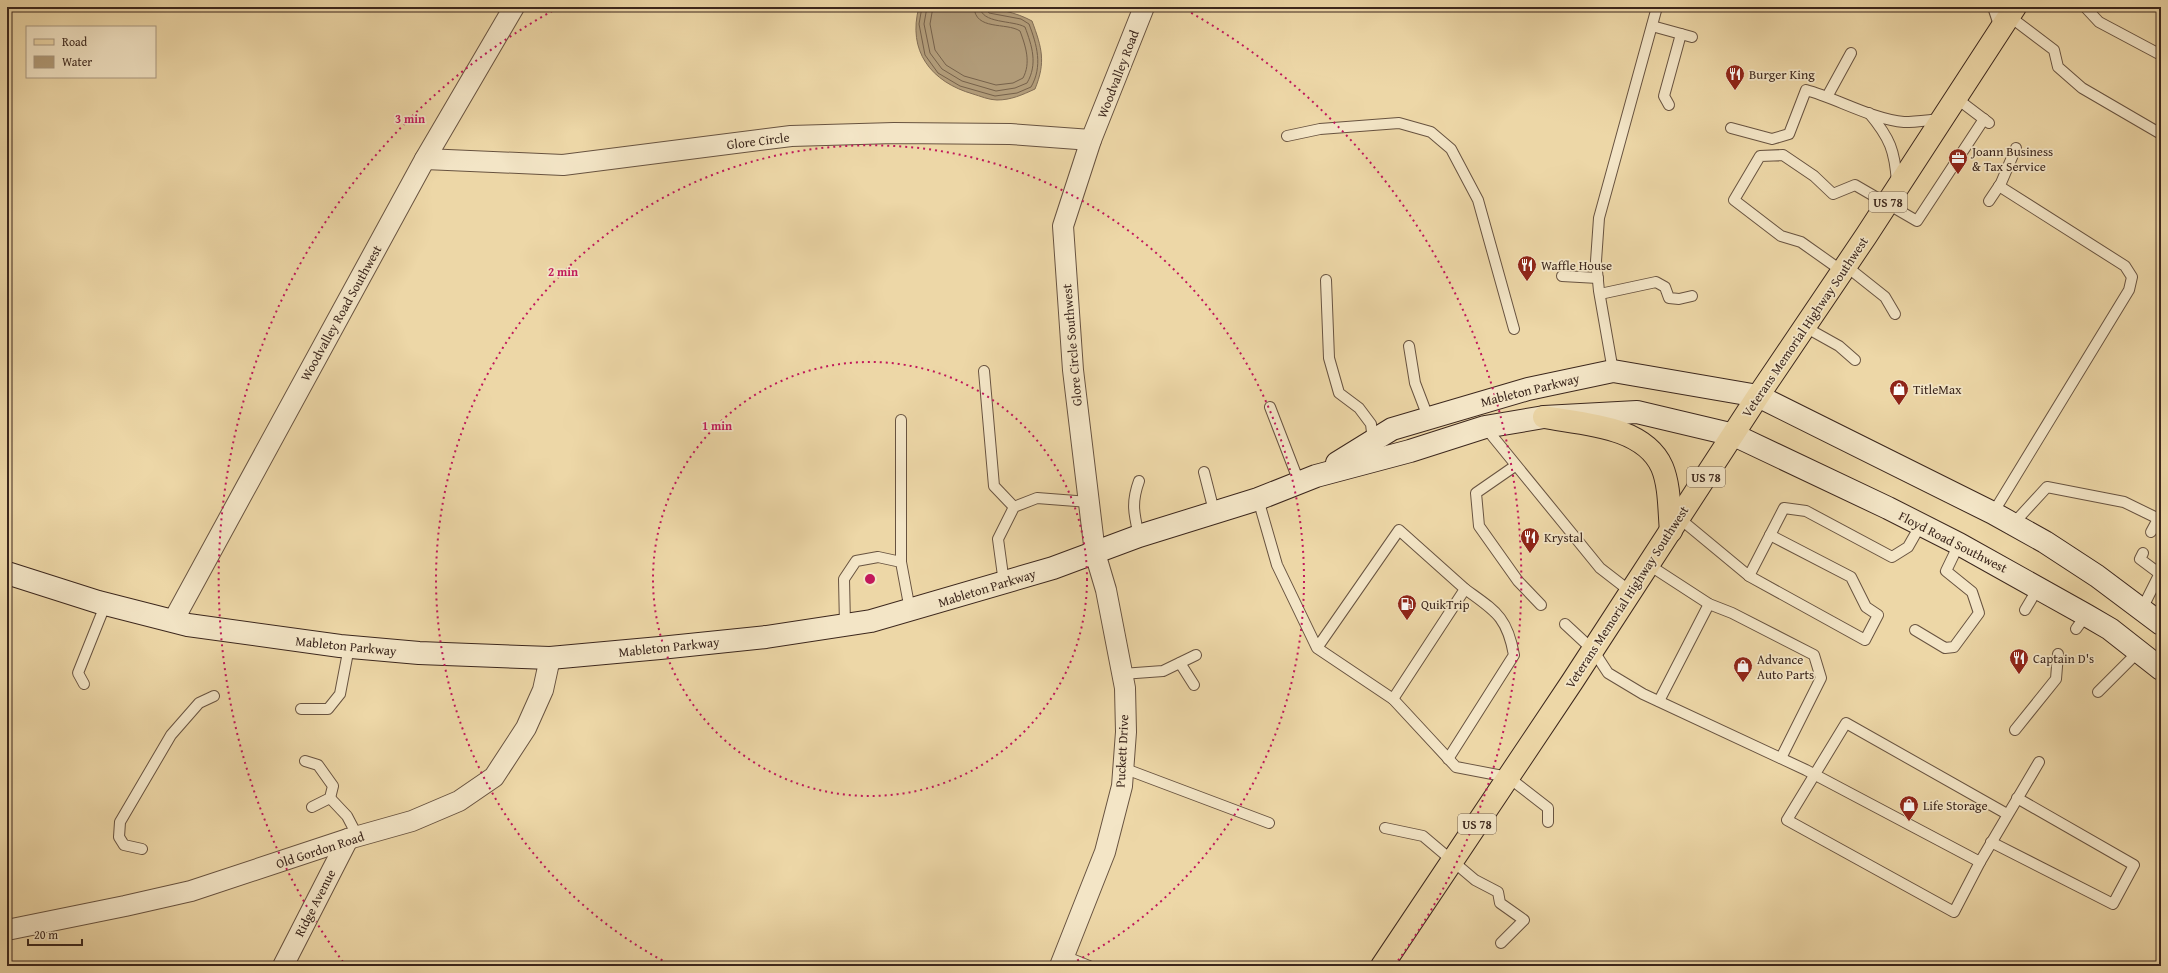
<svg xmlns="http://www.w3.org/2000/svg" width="2168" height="973" viewBox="0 0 2168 973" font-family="'Gentium Book Plus',serif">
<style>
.water{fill:#b19b78;stroke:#826d54}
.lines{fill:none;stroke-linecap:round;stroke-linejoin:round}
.shore{stroke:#76614a;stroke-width:1}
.lane-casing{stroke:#685340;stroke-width:12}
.street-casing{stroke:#685340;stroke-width:22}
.secondary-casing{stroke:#3c271d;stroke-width:24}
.primary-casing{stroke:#3c271d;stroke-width:24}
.lane{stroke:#f3e5c6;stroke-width:10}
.street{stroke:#f3e5c6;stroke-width:20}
.secondary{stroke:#f3e5c6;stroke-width:22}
.primary{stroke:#edd7a7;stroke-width:22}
.ring{fill:none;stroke:#c2185b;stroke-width:2;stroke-dasharray:2 4}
.labels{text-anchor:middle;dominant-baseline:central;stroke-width:3.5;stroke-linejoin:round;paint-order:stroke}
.shield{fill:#f3e5c6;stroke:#736050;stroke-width:1}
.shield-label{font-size:12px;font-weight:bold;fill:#3c271d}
.street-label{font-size:13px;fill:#3c271d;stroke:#f3e5c6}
.poi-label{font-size:13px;fill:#3c271d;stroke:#f3e5c6;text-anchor:start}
.centre{fill:#c2185b;stroke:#f3e5c6;stroke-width:2}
.ring-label{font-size:12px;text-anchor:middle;font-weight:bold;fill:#c2185b;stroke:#f3e5c6;stroke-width:3.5;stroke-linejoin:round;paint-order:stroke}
</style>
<rect width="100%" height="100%" fill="#edd7a7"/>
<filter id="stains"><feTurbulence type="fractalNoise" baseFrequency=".005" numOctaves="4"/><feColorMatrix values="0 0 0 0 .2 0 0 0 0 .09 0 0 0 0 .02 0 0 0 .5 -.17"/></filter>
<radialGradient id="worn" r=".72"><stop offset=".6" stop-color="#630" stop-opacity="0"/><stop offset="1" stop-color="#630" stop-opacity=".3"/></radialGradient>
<!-- water -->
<path class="water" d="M919 7C956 7 999 3 1032 21 1042 48 1046 62 1035 89 1022 95 1011 100 997 100 989 100 980 96 973 94 931 82 907 51 919 7Z"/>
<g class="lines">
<!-- shore -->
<g class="shore">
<path d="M922 7 919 24 925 55 938 73 960 86 995 96 1017 93 1031 87C1043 66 1037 45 1029 24L1021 19 989 13 985 7"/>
<path d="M927 7 924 24 930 53 942 69 962 81 996 91 1015 88 1027 83C1038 64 1032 46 1025 27 1013 20 981 24 980 7"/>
<path d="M933 7 930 24 935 50 946 65 964 76 996 85 1013 83 1023 78C1031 63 1026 47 1020 31 1006 22 975 31 974 7"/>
</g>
<defs>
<g id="lane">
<path d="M1993 7 2000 28"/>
<path d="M2085 7 2099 22 2161 55"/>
<path d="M2009 16 2054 50 2058 67 2082 88 2161 134"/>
<path d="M1652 26 1692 37"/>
<path d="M1828 95 1851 53"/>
<path d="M1956 98 1989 123"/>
<path d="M1669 105 1664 96 1681 34"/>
<path d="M1869 113C1890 138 1895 151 1897 183"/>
<path d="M1731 128 1772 139 1789 134 1806 90C1836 98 1874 120 1904 122 1916 122 1929 120 1941 119"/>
<path d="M1287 136 1320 129 1399 123 1431 132 1451 149 1478 200 1514 329"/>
<path d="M1989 201 2001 183 2016 148"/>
<path d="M1846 266 1885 297 1895 314"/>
<path d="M1842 271 1801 242 1781 236 1734 200 1760 156 1783 155 1814 176 1833 194 1855 185 1917 221 1984 119"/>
<path d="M1562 276 1598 278"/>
<path d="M1326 280 1329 358 1339 393 1359 408 1371 424 1373 441"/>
<path d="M1600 294 1656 282 1665 287 1669 298 1679 299 1692 296"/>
<path d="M1805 327 1839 346 1855 360"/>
<path d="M1409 346 1415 383 1428 417"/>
<path d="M984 371 994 486 1014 507"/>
<path d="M1613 371 1599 291 1596 261 1599 218 1657 7"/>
<path d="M1270 407 1299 482"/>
<path d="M1485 427 1600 568 1631 592"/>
<path d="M1515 466 1476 493 1479 526 1518 581 1541 605"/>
<path d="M1204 472 1214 511"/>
<path d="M1258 499 1277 565 1317 648 1393 699 1465 589 1399 530 1317 648"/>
<path d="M1993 513 2129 290 2132 277 2125 266 1999 186"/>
<path d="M1679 518 1749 576 1784 508 1806 511 1892 557 1908 547 1920 526"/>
<path d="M2013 524 2047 487 2124 502 2161 520"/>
<path d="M2151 532 2158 519"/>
<path d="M1139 536C1134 514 1131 503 1139 481"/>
<path d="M2143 553 2140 559 2160 574"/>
<path d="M901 562V420"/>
<path d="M1649 565 1709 604 1732 613 1814 655 1821 678 1781 758"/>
<path d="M1749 576 1865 640 1878 615 1866 607 1851 577 1770 535"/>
<path d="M1004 583 998 539 1014 507 1037 498 1089 502"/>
<path d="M2142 609 2161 571"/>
<path d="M2025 610 2038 588"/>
<path d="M1565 624 1593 650 1608 673 1643 694 1806 770 1980 862 2039 762"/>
<path d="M845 625 844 579 856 561 878 557 901 562 910 610"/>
<path d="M2076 629 2086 615"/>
<path d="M1915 630 1945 648 1954 647 1979 613 1972 592 1946 571 1959 544"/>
<path d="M1180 663 1194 685"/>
<path d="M1122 674 1163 671 1196 655"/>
<path d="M84 684 78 673 106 603"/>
<path d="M2098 692 2139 651"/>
<path d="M1393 699 1456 767 1508 777 1548 808V822"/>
<path d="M1659 701 1709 604"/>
<path d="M301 709H328L340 694 349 647"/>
<path d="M2015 730 2056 679 2058 654"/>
<path d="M1448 759 1514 655C1507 616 1495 611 1465 589"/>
<path d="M305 761 318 765 333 786 330 798 312 807"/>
<path d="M1123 768 1269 823"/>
<path d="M330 798 347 816 358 837"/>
<path d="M1385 828 1423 836 1475 880 1498 892 1500 903 1524 920 1501 943"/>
<path d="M1991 842 2113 904 2134 865 2017 798"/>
<path d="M142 849 124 845 119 837 120 822 171 735 199 703 214 696"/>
<path d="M1980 862 1954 912 1787 820 1846 723 2007 814"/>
<path d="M1064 956 1089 966"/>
</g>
<g id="street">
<path d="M425 159 563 165 791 136 894 133 1010 134 1091 140"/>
<path d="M173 621 425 159 514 7"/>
<path d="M7 930 125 906 191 891 348 839 412 821 459 801 494 777 526 728 543 690 550 658"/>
<path d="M283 966 348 839"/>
<path d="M1060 966 1105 852 1122 786 1126 732 1125 688 1106 590 1095 553 1073 370 1063 226 1091 140 1144 7"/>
</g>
<g id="secondary">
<path d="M1337 463 1392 429 1528 389 1613 371 1758 396 1993 513 2045 542 2097 576 2161 624"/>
<path d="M7 573 98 602 188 625 340 646 419 653 550 658 660 648 766 637 871 621 1053 568 1139 536 1258 499 1316 476 1410 451 1485 427 1544 417 1637 412 1734 435 1888 508 1959 544 2086 615 2110 629 2161 669"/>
</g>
<g id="primary">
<path d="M1544 417C1583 424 1644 426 1662 467 1670 486 1669 511 1671 531"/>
<path d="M1382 966 1572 682 1758 396 1866 236 2015 7"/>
</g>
</defs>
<!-- lane casing -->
<use href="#lane" class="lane-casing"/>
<!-- street casing -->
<use href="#street" class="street-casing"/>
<!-- secondary casing -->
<use href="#secondary" class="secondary-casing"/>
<!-- primary casing -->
<use href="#primary" class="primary-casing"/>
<!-- lane -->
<use href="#lane" class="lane"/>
<!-- street -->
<use href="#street" class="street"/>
<!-- secondary -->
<use href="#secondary" class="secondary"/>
<!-- primary -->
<use href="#primary" class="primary"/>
</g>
<!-- distance rings -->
<g class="ring">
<circle cx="870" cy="579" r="217"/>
<path d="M673 966A434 434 0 1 1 1067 966"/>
<path d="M343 962A651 651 0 0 1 554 10M1186 10A651 651 0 0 1 1397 962"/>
</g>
<!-- icons -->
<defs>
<symbol id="restaurant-pin" viewBox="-11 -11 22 30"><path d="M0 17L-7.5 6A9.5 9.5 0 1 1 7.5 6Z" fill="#8f2418" stroke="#f3e5c6"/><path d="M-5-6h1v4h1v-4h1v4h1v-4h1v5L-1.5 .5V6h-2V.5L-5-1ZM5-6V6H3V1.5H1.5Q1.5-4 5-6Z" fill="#fff"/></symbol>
<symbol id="office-pin" viewBox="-11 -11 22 30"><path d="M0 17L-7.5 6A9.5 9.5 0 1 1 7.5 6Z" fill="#8f2418" stroke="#f3e5c6"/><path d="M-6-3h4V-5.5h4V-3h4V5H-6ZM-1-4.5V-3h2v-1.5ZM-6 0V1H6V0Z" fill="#fff"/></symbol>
<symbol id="shop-pin" viewBox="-11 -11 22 30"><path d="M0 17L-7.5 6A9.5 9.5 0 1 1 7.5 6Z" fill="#8f2418" stroke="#f3e5c6"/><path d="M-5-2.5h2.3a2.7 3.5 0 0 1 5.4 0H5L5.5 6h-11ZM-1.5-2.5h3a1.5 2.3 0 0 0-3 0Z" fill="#fff"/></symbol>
<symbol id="fuel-pin" viewBox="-11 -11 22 30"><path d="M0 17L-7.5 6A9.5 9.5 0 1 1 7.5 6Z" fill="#8f2418" stroke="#f3e5c6"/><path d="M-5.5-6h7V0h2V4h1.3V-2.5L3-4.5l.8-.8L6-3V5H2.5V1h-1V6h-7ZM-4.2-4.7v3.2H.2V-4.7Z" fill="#fff"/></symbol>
</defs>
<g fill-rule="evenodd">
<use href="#restaurant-pin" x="1724" y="63" width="22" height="30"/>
<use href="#office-pin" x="1947" y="147" width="22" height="30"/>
<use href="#restaurant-pin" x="1516" y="254" width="22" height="30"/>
<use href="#shop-pin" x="1888" y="378" width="22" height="30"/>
<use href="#restaurant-pin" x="1519" y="526" width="22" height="30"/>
<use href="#fuel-pin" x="1396" y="593" width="22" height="30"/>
<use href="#restaurant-pin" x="2008" y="647" width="22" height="30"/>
<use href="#shop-pin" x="1732" y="655" width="22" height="30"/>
<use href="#shop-pin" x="1898" y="794" width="22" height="30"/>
</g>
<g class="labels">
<!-- shield labels -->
<g class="shield">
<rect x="1869" y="192" width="38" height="20" rx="3"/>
<rect x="1687" y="467" width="38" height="20" rx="3"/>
<rect x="1458" y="814" width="38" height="20" rx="3"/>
</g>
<g class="shield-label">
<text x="1888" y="202">US 78</text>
<text x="1706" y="477">US 78</text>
<text x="1477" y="824">US 78</text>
</g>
<!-- street labels -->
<g class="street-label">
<text transform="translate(1118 74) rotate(-69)">Woodvalley Road</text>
<text transform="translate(758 141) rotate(-7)">Glore Circle</text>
<text transform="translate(341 313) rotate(-61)">Woodvalley Road Southwest</text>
<text transform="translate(1805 327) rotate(-56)">Veterans Memorial Highway Southwest</text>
<text transform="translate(1072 345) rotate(-95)">Glore Circle Southwest</text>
<text transform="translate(1530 390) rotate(-14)">Mableton Parkway</text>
<text transform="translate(1953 542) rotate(27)">Floyd Road Southwest</text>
<text transform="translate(987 588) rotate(-17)">Mableton Parkway</text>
<text transform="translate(1627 597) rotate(-57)">Veterans Memorial Highway Southwest</text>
<text transform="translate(346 646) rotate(6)">Mableton Parkway</text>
<text transform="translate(669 647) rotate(-6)">Mableton Parkway</text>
<text transform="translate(1122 751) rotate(-87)">Puckett Drive</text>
<text transform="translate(320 850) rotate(-18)">Old Gordon Road</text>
<text transform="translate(315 903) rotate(-63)">Ridge Avenue</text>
</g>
<!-- poi labels -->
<g class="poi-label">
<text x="1749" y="74">Burger King</text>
<text x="1972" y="151">Joann Business<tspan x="1972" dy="15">&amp; Tax Service</tspan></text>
<text x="1541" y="265">Waffle House</text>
<text x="1913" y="389">TitleMax</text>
<text x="1544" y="537">Krystal</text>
<text x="1421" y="604">QuikTrip</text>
<text x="2033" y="658">Captain D's</text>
<text x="1757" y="659">Advance<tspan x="1757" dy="15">Auto Parts</tspan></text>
<text x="1923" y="805">Life Storage</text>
</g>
</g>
<circle cx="870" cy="579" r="6" class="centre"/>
<g class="ring-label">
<text x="410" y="123">3 min</text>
<text x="563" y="276">2 min</text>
<text x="717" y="430">1 min</text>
</g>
<!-- margin -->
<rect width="2168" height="973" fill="none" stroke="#edd7a7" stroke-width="24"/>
<rect x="8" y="8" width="2152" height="957" fill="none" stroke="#3c271d" stroke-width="2"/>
<rect x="12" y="12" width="2144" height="949" fill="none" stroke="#3c271d"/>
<!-- legend -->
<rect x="26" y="26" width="130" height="52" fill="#f3e5c6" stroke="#aa9982"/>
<rect x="34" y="39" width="20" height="6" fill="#edd7a7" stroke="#aa9982"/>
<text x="62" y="46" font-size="12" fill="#3c271d">Road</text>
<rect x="34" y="56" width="20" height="12" fill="#b19b78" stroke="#aa9982"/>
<text x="62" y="66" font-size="12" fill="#3c271d">Water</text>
<!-- scale -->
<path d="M28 939v6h54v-6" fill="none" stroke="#3c271d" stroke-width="2"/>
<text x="34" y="939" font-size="12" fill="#3c271d" stroke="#f3e5c6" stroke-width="3" paint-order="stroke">20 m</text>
<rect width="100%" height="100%" filter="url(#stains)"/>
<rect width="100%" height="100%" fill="url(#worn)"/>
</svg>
